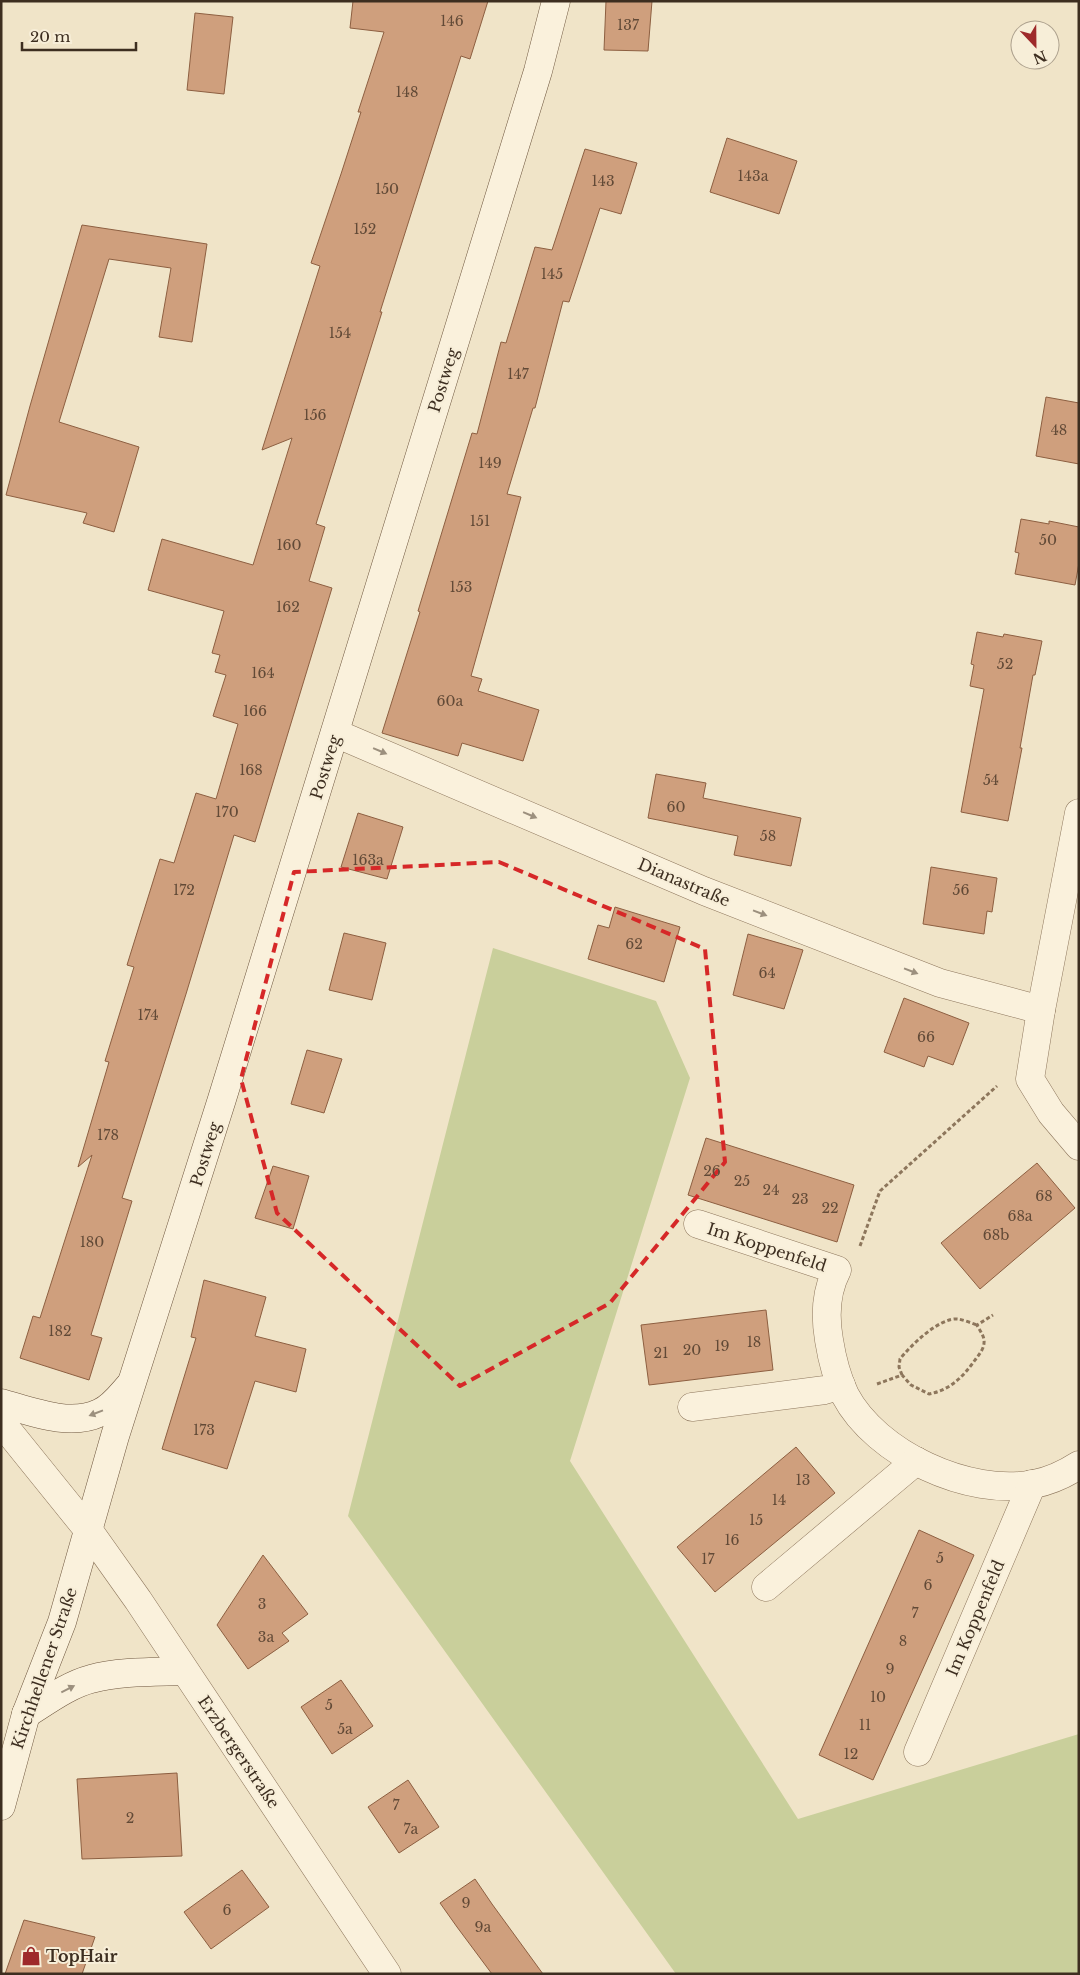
<svg xmlns="http://www.w3.org/2000/svg" width="1080" height="1975" viewBox="0 0 1080 1975" font-family="'Libre Baskerville',serif">
<style>
.green{fill:#c9cf9b}
.building{fill:#cf9f7d;stroke:#8d5f41}
.lines{fill:none;stroke-linecap:round;stroke-linejoin:round}
.minor-casing{stroke:#8d765c;stroke-width:29}
.tertiary-casing{stroke:#8d765c;stroke-width:29}
.secondary-casing{stroke:#6f573f;stroke-width:29}
.path{stroke:#8d765c;stroke-width:3;stroke-dasharray:4 2.5;stroke-linecap:butt}
.minor{stroke:#faf1dc;stroke-width:28}
.tertiary{stroke:#faf1dc;stroke-width:28}
.secondary{stroke:#faf1dc;stroke-width:28}
.oneway{fill:#9c907e}
.marked{fill:none;stroke:#d62828;stroke-width:4;stroke-dasharray:10 6;stroke-linejoin:round}
.labels{text-anchor:middle;dominant-baseline:central;stroke-width:4;stroke-linejoin:round;paint-order:stroke}
.number-label{font-size:14px;fill:#624a37}
.street-label{font-size:16px;fill:#3d2e20;stroke:#f7eed8}
.poi-label{font-size:16px;font-weight:bold;fill:#3d2e20;stroke:#f7eed8;text-anchor:start}
</style>
<rect width="100%" height="100%" fill="#f0e4c8"/>
<!-- green -->
<path class="green" d="M493 948 656 1001 690 1078 570 1461 798 1819 1079 1734V1974H676L348 1516Z"/>
<!-- building -->
<g class="building">
<path d="M353 1H488L470 59 461 56 380 312H382L316 524 325 527 309 581 332 588 255 842 234 835 186 994 122 1198 132 1201 91 1335 102 1338 89 1380 20 1358 33 1316 40 1318 92 1155 78 1167 109 1062 105 1061 134 967 127 965 160 859 174 863 196 793 216 799 238 724 213 716 226 675 215 672 220 655 212 653 224 611 148 590 162 539 253 565 292 438 262 450 320 266 311 263 341 174 361 112H358L384 32 350 28Z"/>
<path d="M606 1H652L648 51 604 50Z"/>
<path d="M195 13 233 17 224 94 187 90Z"/>
<path d="M727 138 797 161 779 214 710 192Z"/>
<path d="M585 149 637 163 621 214 600 208 569 302 563 301 535 408H533L507 494 521 497 471 676 482 679 478 691 539 710 523 761 462 743 458 756 382 733 420 612 418 611 472 433 477 434 501 342 506 343 535 247 552 250Z"/>
<path d="M82 225 207 244 192 342 159 337 171 268 109 259 59 422 139 447 114 532 83 523 87 513 6 495 30 406Z"/>
<path d="M1046 397 1079 403V464L1036 456Z"/>
<path d="M1021 519 1049 524V521L1079 527V563L1075 585 1015 574 1019 553 1015 552Z"/>
<path d="M977 632 1003 637 1004 634 1042 641 1035 675H1033L1020 748H1022L1008 821 961 812 984 689 970 686 974 665 971 664Z"/>
<path d="M656 774 706 783 703 798 801 818 791 866 734 855 738 836 648 818Z"/>
<path d="M358 813 403 827 387 879 341 867Z"/>
<path d="M931 867 997 878 992 912 987 911 984 934 923 924Z"/>
<path d="M615 907 680 927 664 982 588 959 598 925 609 928Z"/>
<path d="M344 933 386 943 372 1000 329 990Z"/>
<path d="M748 934 803 950 784 1009 733 995Z"/>
<path d="M904 998 969 1023 953 1065 928 1056 924 1067 884 1052Z"/>
<path d="M307 1050 342 1059 324 1113 291 1104Z"/>
<path d="M706 1138 854 1185 837 1242 688 1195Z"/>
<path d="M1037 1163 1075 1208 980 1289 941 1243Z"/>
<path d="M273 1166 309 1176 293 1229 255 1218Z"/>
<path d="M204 1280 266 1297 255 1336 306 1349 296 1392 255 1381 227 1469 162 1449 196 1338 191 1337Z"/>
<path d="M766 1310 773 1370 649 1385 641 1325Z"/>
<path d="M796 1447 835 1493 715 1592 677 1547Z"/>
<path d="M919 1530 974 1555 873 1780 819 1755Z"/>
<path d="M263 1555 308 1614 282 1633 289 1641 248 1669 217 1625Z"/>
<path d="M341 1680 373 1726 332 1754 301 1707Z"/>
<path d="M177 1773 182 1856 82 1859 77 1779Z"/>
<path d="M408 1780 439 1827 399 1853 368 1807Z"/>
<path d="M242 1870 269 1907 211 1949 184 1912Z"/>
<path d="M475 1879 492 1904 543 1974H492L457 1927 440 1903Z"/>
<path d="M24 1920 95 1937 82 1974H5Z"/>
</g>
<g class="lines">
<defs>
<g id="minor">
<path d="M335 733 704 891 940 983 1041 1010"/>
<path d="M1079 813 1041 1010 1030 1079 1051 1113 1079 1146"/>
<path d="M698 1224 837 1270C826 1291 825 1317 829 1340 832 1359 837 1378 845 1395 876 1454 969 1497 1034 1484 1050 1481 1065 1474 1079 1465"/>
<path d="M692 1407 825 1390 841 1385"/>
<path d="M1 1422 89 1531"/>
<path d="M766 1587 916 1461"/>
<path d="M918 1752 1032 1484"/>
</g>
<path id="tertiary" d="M89 1531 138 1600 387 1974"/>
<g id="secondary">
<path d="M1 1403C30 1411 70 1427 99 1413 112 1408 121 1395 130 1385"/>
<path d="M26 1714C47 1701 68 1685 91 1679 119 1671 156 1672 184 1671"/>
<path d="M1 1806 26 1714 62 1622 115 1436 222 1099 538 71 556 1"/>
</g>
</defs>
<!-- minor casing -->
<use href="#minor" class="minor-casing"/>
<!-- tertiary casing -->
<use href="#tertiary" class="tertiary-casing"/>
<!-- secondary casing -->
<use href="#secondary" class="secondary-casing"/>
<!-- path -->
<g class="path">
<path d="M860 1246 880 1191 997 1086"/>
<path d="M902 1375 899 1367 900 1359C911 1345 940 1317 958 1319 964 1320 971 1323 977 1325"/>
<path d="M877 1384 902 1375 911 1385 929 1394C950 1390 963 1377 975 1360 978 1356 984 1349 984 1343 985 1337 980 1331 977 1325L993 1315"/>
</g>
<!-- minor -->
<use href="#minor" class="minor"/>
<!-- tertiary -->
<use href="#tertiary" class="tertiary"/>
<!-- secondary -->
<use href="#secondary" class="secondary"/>
</g>
<!-- one-way arrows -->
<defs><path id="oneway-solid" d="M-6-.8H1V-3.2L6.5 0L1 3.2V.8H-6Z" transform="scale(1.25)"/></defs>
<g class="oneway">
<use href="#oneway-solid" transform="translate(380 751) rotate(23)"/>
<use href="#oneway-solid" transform="translate(530 815) rotate(23)"/>
<use href="#oneway-solid" transform="translate(760 913) rotate(21)"/>
<use href="#oneway-solid" transform="translate(911 971) rotate(21)"/>
<use href="#oneway-solid" transform="translate(96 1413) rotate(159)"/>
<use href="#oneway-solid" transform="translate(68 1689) rotate(-27)"/>
</g>
<!-- marked area -->
<path class="marked" d="M499 862 705 949 725 1162 610 1303 460 1386 277 1213 241 1079 294 872Z"/>
<!-- icons -->
<defs>
<symbol id="shop-bare" viewBox="-9 -9 18 18"><path d="M-5-2.5h2.3a2.7 3.5 0 0 1 5.4 0H5L5.5 6h-11ZM-1.5-2.5h3a1.5 2.3 0 0 0-3 0Z" fill="#9e2a2b" stroke="#f7eed8" stroke-width="2.5" paint-order="stroke"/></symbol>
</defs>
<g fill-rule="evenodd">
<use href="#shop-bare" x="17" y="1942" width="28" height="28"/>
</g>
<g class="labels">
<!-- number labels -->
<g class="number-label">
<text x="452" y="21">146</text>
<text x="628" y="25">137</text>
<text x="407" y="92">148</text>
<text x="753" y="176">143a</text>
<text x="603" y="181">143</text>
<text x="387" y="189">150</text>
<text x="365" y="229">152</text>
<text x="552" y="274">145</text>
<text x="340" y="333">154</text>
<text x="518" y="374">147</text>
<text x="315" y="415">156</text>
<text x="1059" y="430">48</text>
<text x="490" y="463">149</text>
<text x="480" y="521">151</text>
<text x="1048" y="540">50</text>
<text x="289" y="545">160</text>
<text x="461" y="587">153</text>
<text x="288" y="607">162</text>
<text x="1005" y="664">52</text>
<text x="263" y="673">164</text>
<text x="450" y="701">60a</text>
<text x="255" y="711">166</text>
<text x="251" y="770">168</text>
<text x="991" y="780">54</text>
<text x="676" y="807">60</text>
<text x="227" y="812">170</text>
<text x="768" y="836">58</text>
<text x="368" y="860">163a</text>
<text x="184" y="890">172</text>
<text x="961" y="890">56</text>
<text x="634" y="944">62</text>
<text x="767" y="973">64</text>
<text x="148" y="1015">174</text>
<text x="926" y="1037">66</text>
<text x="108" y="1135">178</text>
<text x="712" y="1171">26</text>
<text x="742" y="1181">25</text>
<text x="771" y="1190">24</text>
<text x="1044" y="1196">68</text>
<text x="800" y="1199">23</text>
<text x="830" y="1208">22</text>
<text x="1020" y="1216">68a</text>
<text x="996" y="1235">68b</text>
<text x="92" y="1242">180</text>
<text x="60" y="1331">182</text>
<text x="754" y="1342">18</text>
<text x="722" y="1346">19</text>
<text x="692" y="1350">20</text>
<text x="661" y="1353">21</text>
<text x="204" y="1430">173</text>
<text x="803" y="1480">13</text>
<text x="779" y="1500">14</text>
<text x="756" y="1520">15</text>
<text x="732" y="1540">16</text>
<text x="940" y="1558">5</text>
<text x="708" y="1559">17</text>
<text x="928" y="1585">6</text>
<text x="262" y="1604">3</text>
<text x="915" y="1613">7</text>
<text x="266" y="1637">3a</text>
<text x="903" y="1641">8</text>
<text x="890" y="1669">9</text>
<text x="878" y="1697">10</text>
<text x="329" y="1705">5</text>
<text x="865" y="1725">11</text>
<text x="345" y="1729">5a</text>
<text x="851" y="1754">12</text>
<text x="396" y="1805">7</text>
<text x="130" y="1818">2</text>
<text x="411" y="1829">7a</text>
<text x="466" y="1903">9</text>
<text x="227" y="1910">6</text>
<text x="483" y="1927">9a</text>
</g>
<!-- street labels -->
<g class="street-label">
<text transform="translate(443 380) rotate(-73)">Postweg</text>
<text transform="translate(325 767) rotate(-73)">Postweg</text>
<text transform="translate(684 882) rotate(23)">Dianastraße</text>
<text transform="translate(205 1154) rotate(-73)">Postweg</text>
<text transform="translate(767 1247) rotate(18)">Im Koppenfeld</text>
<text transform="translate(975 1618) rotate(-67)">Im Koppenfeld</text>
<text transform="translate(44 1668) rotate(-71)">Kirchhellener Straße</text>
<text transform="translate(239 1752) rotate(56)">Erzbergerstraße</text>
</g>
<!-- poi labels -->
<g class="poi-label">
<text x="46" y="1956">TopHair</text>
</g>
</g>
<!-- border -->
<rect width="1080" height="1975" fill="none" stroke="#3d2e20" stroke-width="5"/>
<!-- north arrow -->
<g transform="translate(1035 45) rotate(158)"><circle r="24" fill="#f7eed8" stroke="#ada18e"/>
<path d="M0-4L9 19L0 12L-9 19Z" fill="#9e2a2b"/>
<text y="-8" font-size="14" font-weight="bold" text-anchor="middle" fill="#3d2e20">N</text>
</g>
<!-- scale -->
<path d="M22 42v8h114v-8" fill="none" stroke="#3d2e20" stroke-width="2.5"/>
<text x="30" y="42" font-size="15" fill="#3d2e20" stroke="#f7eed8" stroke-width="4" paint-order="stroke">20 m</text>
</svg>
